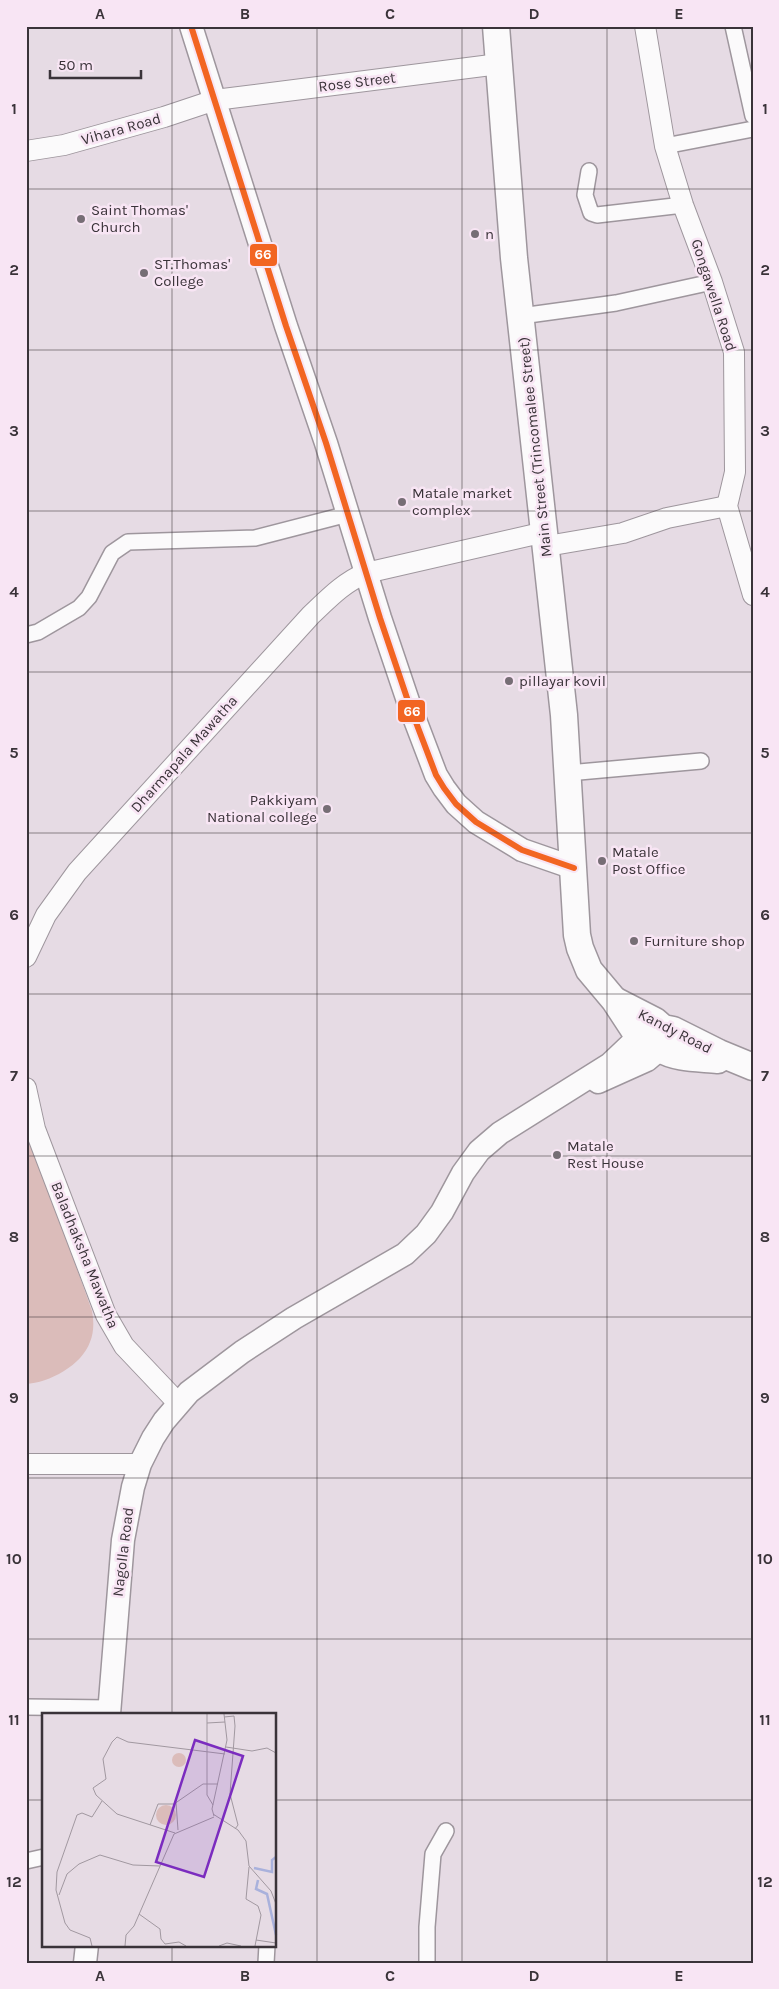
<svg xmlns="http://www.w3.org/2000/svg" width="779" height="1989" viewBox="0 0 779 1989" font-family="Karla,sans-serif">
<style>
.green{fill:#dbbcba}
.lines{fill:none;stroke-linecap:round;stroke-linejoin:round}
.street-casing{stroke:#9e969d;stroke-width:18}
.secondary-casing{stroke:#9e969d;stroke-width:22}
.primary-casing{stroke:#9e969d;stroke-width:25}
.highway-casing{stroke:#9e969d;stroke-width:29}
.street{stroke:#fbfafb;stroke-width:15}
.secondary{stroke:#fbfafb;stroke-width:20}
.primary{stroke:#fbfafb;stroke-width:22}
.highway{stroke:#fbfafb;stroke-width:26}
.bus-1-casing{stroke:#f8e5f4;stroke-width:10}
.bus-1{stroke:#f26522;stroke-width:6}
.grid{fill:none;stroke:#3a3339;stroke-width:1;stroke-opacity:0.55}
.poi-dot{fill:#766e75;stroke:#f8e5f4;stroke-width:2}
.labels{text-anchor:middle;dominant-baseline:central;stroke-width:5;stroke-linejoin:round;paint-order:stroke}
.street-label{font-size:15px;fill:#3a3339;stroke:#f8e5f4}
.poi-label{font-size:15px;fill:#3a3339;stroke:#f8e5f4;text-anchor:start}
.inset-river{fill:none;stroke:#a9b1dc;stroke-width:2.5}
.inset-road{fill:none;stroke:#a198a0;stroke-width:1}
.view{fill:#7b2cbf;fill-opacity:0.15;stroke:#7b2cbf;stroke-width:2.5}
.inset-edge{fill:none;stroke:#3a3339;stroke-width:2.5}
.line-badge{stroke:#f8e5f4;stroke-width:2}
.badge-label{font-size:14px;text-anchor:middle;font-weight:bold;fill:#fff}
.neatline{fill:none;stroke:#3a3339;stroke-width:2}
.grid-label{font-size:16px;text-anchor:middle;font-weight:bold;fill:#3a3339}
</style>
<rect width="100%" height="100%" fill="#e6dbe4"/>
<!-- green -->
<path class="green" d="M26 1126 92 1311C94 1322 94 1332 90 1342 82 1365 49 1383 26 1384Z"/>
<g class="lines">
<defs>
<g id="street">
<path d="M733 26 753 116"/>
<path d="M665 146 753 129"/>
<path d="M589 171 585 195 591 213 597 215 683 205"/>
<path d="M521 316 616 303 712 282"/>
<path d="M26 635 38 632 79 608 89 597 112 553 128 542 255 538 348 514"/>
<path d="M568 773 701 761"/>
<path d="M26 1707 110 1708"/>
<path d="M26 1861 44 1857"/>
<path d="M266 1963 267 1945"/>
<path d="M427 1963V1927L433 1854 446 1831"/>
</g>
<g id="secondary">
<path d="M645 26 665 146 683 205 712 282 734 352 735 472 727 506 753 595"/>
<path d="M26 151 64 145 164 117 215 100 499 64"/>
<path d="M547 546 623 533 667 518 727 506"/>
<path d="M26 957 46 915 77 872 311 615C328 599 344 582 366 573L545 532"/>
<path d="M26 1088 35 1129 106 1315 124 1346 178 1403"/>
<path d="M26 1464H140"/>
</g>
<g id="primary">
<path d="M191 26 286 326 326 443 380 618 409 704 436 775 444 788 456 804 476 822 522 850 574 868"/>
<path d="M598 1082 647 1060 660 1049"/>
<path d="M109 1714 123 1540 133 1487 140 1464 153 1438 164 1421 189 1392 242 1352 294 1318 405 1254 426 1234 442 1212 463 1173 479 1151 500 1133 610 1064 630 1045 643 1038"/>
<path d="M85 1963 87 1945"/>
</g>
<g id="highway">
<path d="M496 26 514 258 564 715 577 935 580 948 589 970 615 1001 636 1033 643 1038"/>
<path d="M616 1001 655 1021 663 1028 673 1030 719 1053 753 1067"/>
<path d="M660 1049C676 1059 699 1058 718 1060"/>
</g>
</defs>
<!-- street casing -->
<use href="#street" class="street-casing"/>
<!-- secondary casing -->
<use href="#secondary" class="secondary-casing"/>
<!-- primary casing -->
<use href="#primary" class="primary-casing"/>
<!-- highway casing -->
<use href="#highway" class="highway-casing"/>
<!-- street -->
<use href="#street" class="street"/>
<!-- secondary -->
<use href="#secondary" class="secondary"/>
<!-- primary -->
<use href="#primary" class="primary"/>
<!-- highway -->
<use href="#highway" class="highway"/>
<defs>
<path id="bus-1" d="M191 26 286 326 326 443 380 618 409 704 436 775 444 788 456 804 476 822 522 850 574 868"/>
</defs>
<!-- bus-1 casing -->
<use href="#bus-1" class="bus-1-casing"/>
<!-- bus-1 -->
<use href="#bus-1" class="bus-1"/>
</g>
<!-- grid -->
<path class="grid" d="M172 26V1714M317 26V1963M462 26V1963M607 26V1963M26 189H753M26 350H753M26 511H753M26 672H753M26 833H753M26 994H753M26 1156H753M26 1317H753M26 1478H753M26 1639H753M26 1800H44M275 1800H753M172 1945V1963"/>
<!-- markers -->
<g class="poi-dot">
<circle cx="81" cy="219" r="5"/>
<circle cx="475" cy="234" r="5"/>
<circle cx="144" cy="273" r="5"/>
<circle cx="402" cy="502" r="5"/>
<circle cx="509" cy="681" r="5"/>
<circle cx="327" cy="809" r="5"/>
<circle cx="602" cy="861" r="5"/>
<circle cx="634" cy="941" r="5"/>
<circle cx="557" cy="1155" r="5"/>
</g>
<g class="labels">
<!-- street labels -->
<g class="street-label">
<text transform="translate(357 82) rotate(-7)">Rose Street</text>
<text transform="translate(121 129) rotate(-16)">Vihara Road</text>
<text transform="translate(714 295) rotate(72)">Gongawella Road</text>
<text transform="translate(535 447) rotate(-96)">Main Street (Trincomalee Street)</text>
<text transform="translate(184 754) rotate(-48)">Dharmapala Mawatha</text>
<text transform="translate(675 1031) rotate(27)">Kandy Road</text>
<text transform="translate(85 1255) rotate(68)">Baladhaksha Mawatha</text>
<text transform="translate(123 1552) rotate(-83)">Nagolla Road</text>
</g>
<!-- poi labels -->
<g class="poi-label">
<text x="91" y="210">Saint Thomas'<tspan x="91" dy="17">Church</tspan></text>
<text x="485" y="234">n</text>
<text x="154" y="264">ST.Thomas'<tspan x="154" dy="17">College</tspan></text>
<text x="412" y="493">Matale market<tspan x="412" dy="17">complex</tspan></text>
<text x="519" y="681">pillayar kovil</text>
<text x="317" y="800" text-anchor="end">Pakkiyam<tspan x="317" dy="17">National college</tspan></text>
<text x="612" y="852">Matale<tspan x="612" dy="17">Post Office</tspan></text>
<text x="644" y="941">Furniture shop</text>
<text x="567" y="1146">Matale<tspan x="567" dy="17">Rest House</tspan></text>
</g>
</g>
<!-- overview -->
<g transform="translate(42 1713)">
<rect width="234" height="234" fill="#e6dbe4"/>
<path d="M114 102a10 10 0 1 1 20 0a10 10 0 1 1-20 0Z" fill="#dbbcba"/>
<path d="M130 47a7 7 0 1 1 14 0a7 7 0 1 1-14 0Z" fill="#dbbcba"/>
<path class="inset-river" d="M212 155 230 159V147L234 144M216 167 214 176 225 181 234 222"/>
<path class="inset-road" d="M165 1V82L171 92M182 4 192 3 193 13 188 81 196 112 193 116M165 10 183 9M184 34 210 38 225 35 234 40M134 89 136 117M171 101 196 117 204 128 207 153 229 178 234 191M172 103 170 96 185 27 182 1M108 112 116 91H132L161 71H176M133 120 75 101 54 82 51 75 64 66 61 46 70 29 75 24 86 29 183 41M207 154 204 186 216 193 219 202 213 233M17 182 25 161 37 151 58 142 91 152 118 153M97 201 118 216 119 226 123 231 137 229 144 233M214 227 234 230M50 233 48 225 28 217 23 210 14 177 15 159 35 102 40 100 50 104 60 88M83 233 84 222 92 213 132 121 172 104M177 233 185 230 199 233"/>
<path class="view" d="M153 27 201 43 162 164 114 149Z"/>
<rect width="234" height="234" class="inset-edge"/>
</g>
<g class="line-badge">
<rect x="249" y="243" width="29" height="24" rx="5" fill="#f26522"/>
<rect x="397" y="699" width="29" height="24" rx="5" fill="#f26522"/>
</g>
<g class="badge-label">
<text x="263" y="259">66</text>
<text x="412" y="716">66</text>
</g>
<!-- border -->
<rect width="779" height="1989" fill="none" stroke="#f8e5f4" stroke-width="55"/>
<!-- scale -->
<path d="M50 70v8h91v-8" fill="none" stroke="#3a3339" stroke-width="2.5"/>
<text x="58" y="70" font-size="15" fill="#3a3339" stroke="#f8e5f4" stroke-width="4" paint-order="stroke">50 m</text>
<rect x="28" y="28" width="724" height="1934" class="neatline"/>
<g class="grid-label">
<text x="100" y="19">A</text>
<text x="245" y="19">B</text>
<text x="390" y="19">C</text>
<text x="534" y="19">D</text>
<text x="679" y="19">E</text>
<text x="14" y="114">1</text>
<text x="765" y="114">1</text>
<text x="14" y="275">2</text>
<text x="765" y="275">2</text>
<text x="14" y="436">3</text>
<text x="765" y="436">3</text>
<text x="14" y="597">4</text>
<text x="765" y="597">4</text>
<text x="14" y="758">5</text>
<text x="765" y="758">5</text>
<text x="14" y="920">6</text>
<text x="765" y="920">6</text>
<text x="14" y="1081">7</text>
<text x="765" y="1081">7</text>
<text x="14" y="1242">8</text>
<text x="765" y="1242">8</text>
<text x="14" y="1403">9</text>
<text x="765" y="1403">9</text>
<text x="14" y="1564">10</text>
<text x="765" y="1564">10</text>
<text x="14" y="1725">11</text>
<text x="765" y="1725">11</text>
<text x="14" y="1887">12</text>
<text x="765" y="1887">12</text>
<text x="100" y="1981">A</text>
<text x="245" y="1981">B</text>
<text x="390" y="1981">C</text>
<text x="534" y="1981">D</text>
<text x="679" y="1981">E</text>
</g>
</svg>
